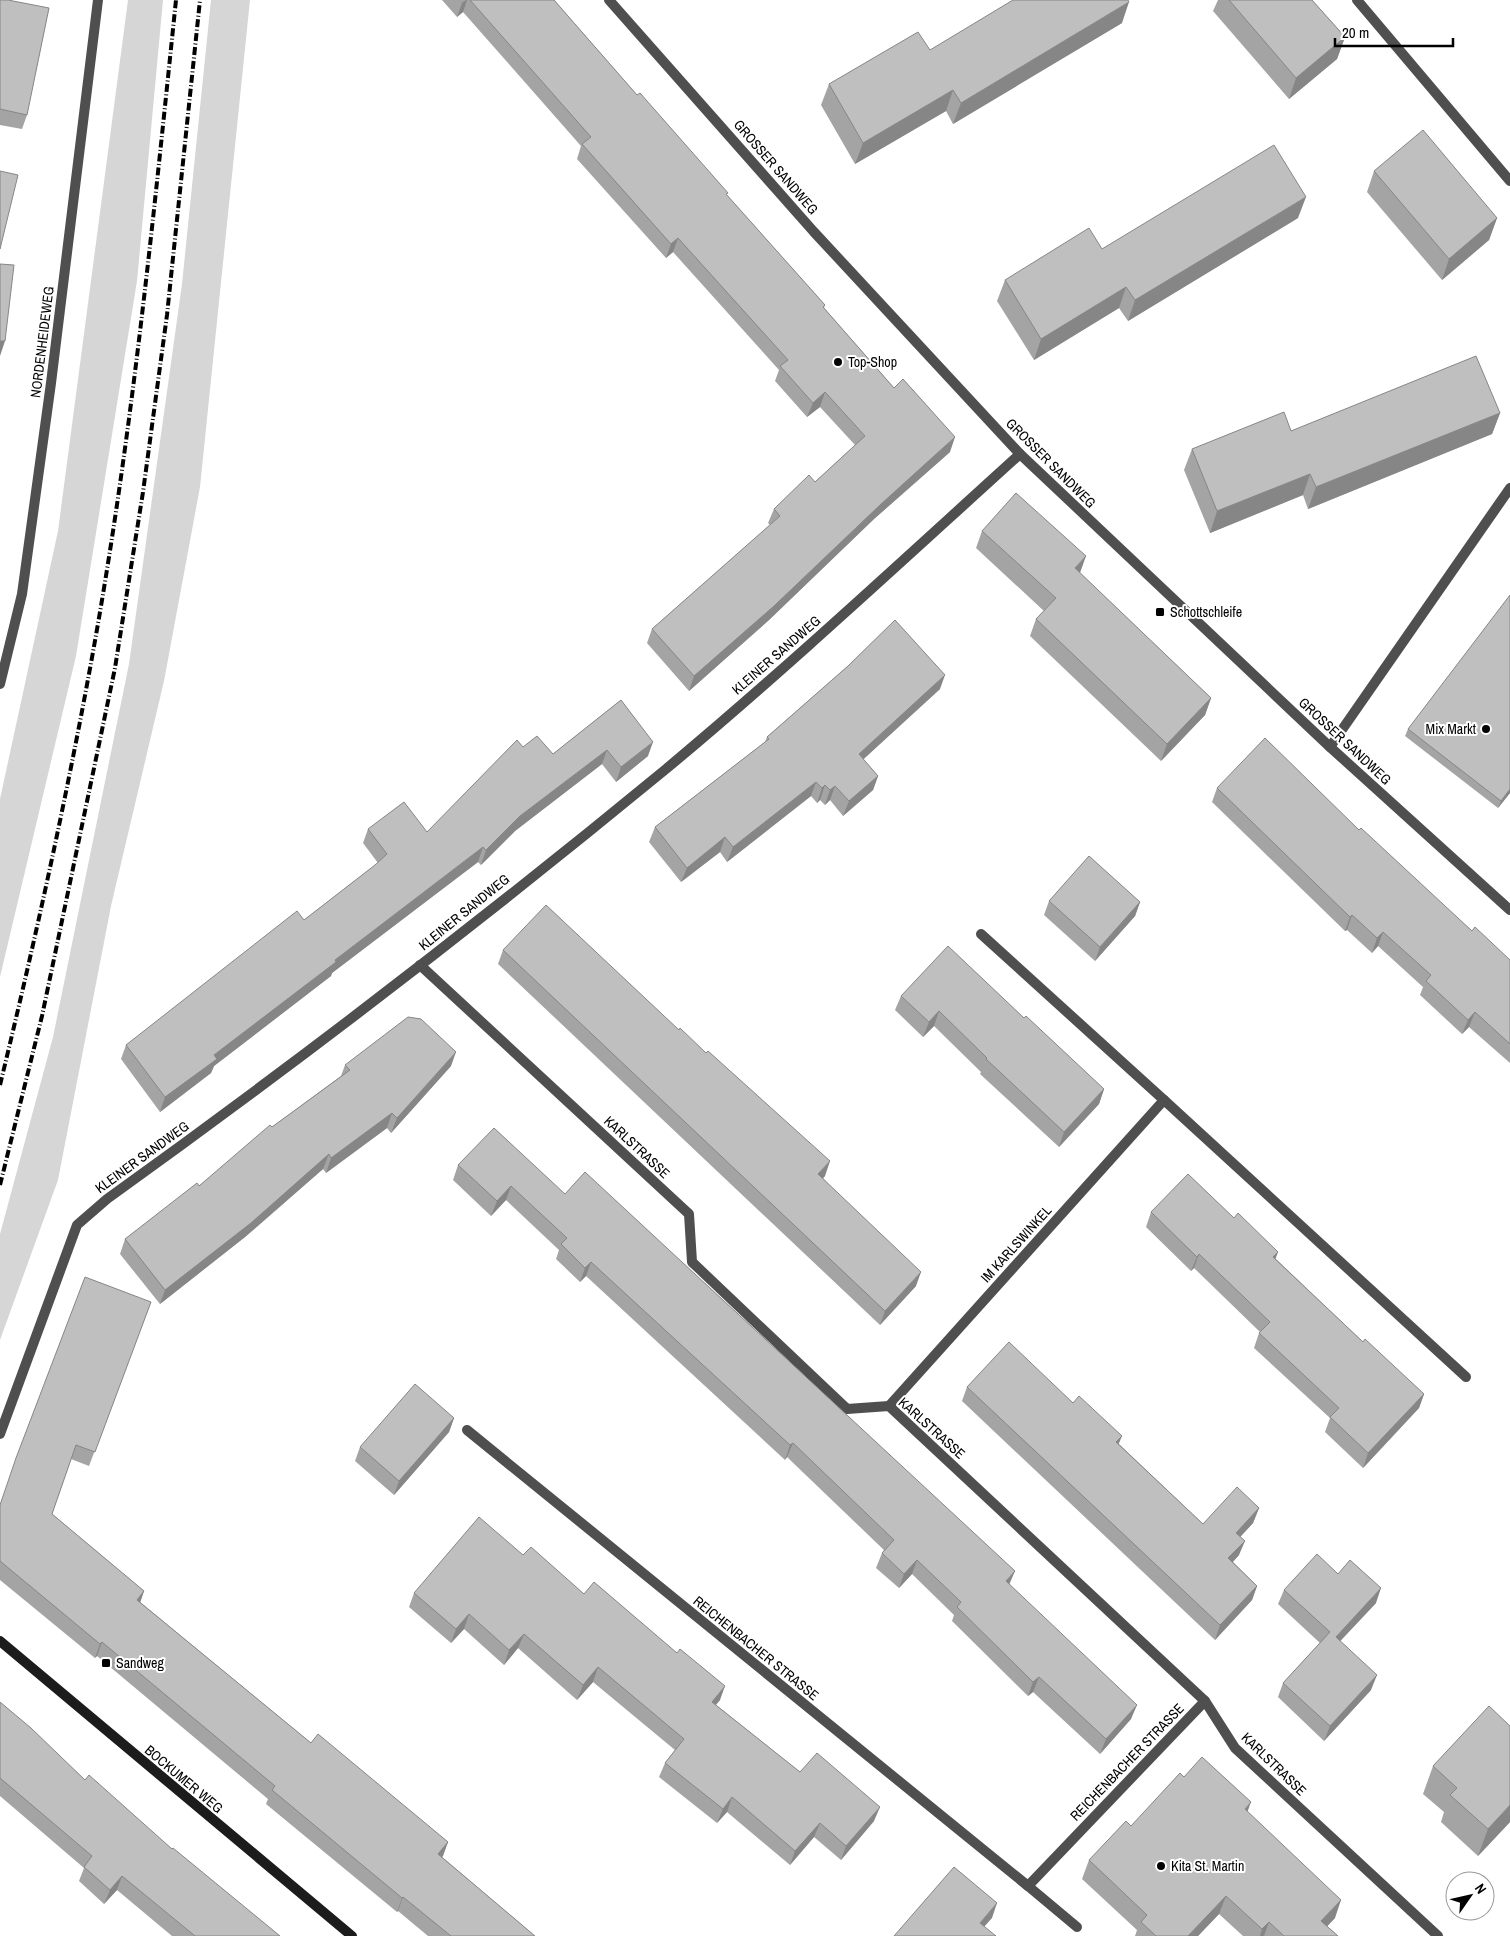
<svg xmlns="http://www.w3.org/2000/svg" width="1510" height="1936" viewBox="0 0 1510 1936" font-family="'Archivo Narrow',sans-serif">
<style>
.green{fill:#d6d6d6}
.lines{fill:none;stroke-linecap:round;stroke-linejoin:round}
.minor{stroke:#4f4f4f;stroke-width:10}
.secondary{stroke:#1c1c1c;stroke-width:10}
.rail{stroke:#000;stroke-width:4;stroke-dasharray:8 2.5 1 2.5;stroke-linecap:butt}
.wall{fill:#a4a4a4}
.shaded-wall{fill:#868686}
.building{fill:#bfbfbf;stroke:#868686}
.poi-dot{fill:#000;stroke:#fff;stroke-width:2}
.labels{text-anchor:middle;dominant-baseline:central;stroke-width:4;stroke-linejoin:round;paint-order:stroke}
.street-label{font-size:14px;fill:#000;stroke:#fff}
.poi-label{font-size:14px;fill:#000;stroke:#fff;text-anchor:start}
</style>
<rect width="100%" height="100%" fill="#fff"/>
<!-- green -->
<g class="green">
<path d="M128 0H163L137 281 76 656 0 977V799L58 531Z"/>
<path d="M211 0H250L200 487 164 681 111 906 58 1180 0 1340V1234L53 1037 129 664 182 284Z"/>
</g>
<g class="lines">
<!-- minor -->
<g class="minor">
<path d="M609 0 814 232 1020 454 1330 747 1510 910"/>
<path d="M1357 0 1510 181"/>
<path d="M0 684 22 594 51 383 98 0"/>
<path d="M1330 747 1510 488"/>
<path d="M981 934 1164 1100"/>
<path d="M420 965 689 1214 692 1262 847 1409 889 1406 1205 1701 1235 1748 1438 1936"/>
<path d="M889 1406 1164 1100 1466 1377"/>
<path d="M467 1430 1028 1886 1205 1701"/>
<path d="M0 1434 77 1225 107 1199C298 1062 485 918 666 769 787 668 903 560 1020 454"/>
<path d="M1028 1886 1077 1927"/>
</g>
<!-- secondary -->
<path class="secondary" d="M0 1641 352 1936"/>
<!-- rail -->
<g class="rail">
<path d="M0 1085C34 945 65 805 91 663 131 444 153 222 176 0"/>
<path d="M0 1185 42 1016 115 668 143 492 167 315 200 0"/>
</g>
</g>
<!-- wall -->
<g class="wall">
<path d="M0 0 27 115 22 129 0 125Z"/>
<path d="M442 0H554L637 95 825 305 824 308 950 452 874 519 769 620 689 691 647 643 652 629 770 525 768 523 774 509 815 482 855 445 820 407 807 417 775 381 779 370 673 252 666 258 577 159 581 146 463 12 457 17Z"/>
<path d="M1218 0H1312L1345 37 1337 59 1289 99 1213 11Z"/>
<path d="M1122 23 953 124 946 111 855 164 821 105 829 84 930 50Z"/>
<path d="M1374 171 1497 218 1489 240 1442 280 1367 192Z"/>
<path d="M1298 218 1128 321 1119 308 1034 360 997 301 1005 280 1102 249Z"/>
<path d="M1500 413 1492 434 1308 509 1303 495 1210 533 1184 470 1192 449 1291 431Z"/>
<path d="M982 531 1080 573 1211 698 1205 715 1161 761 1030 636 1036 619 1044 611 976 548Z"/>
<path d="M848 666 940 689 863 759 878 776 873 790 843 816 830 800 825 805 820 800 817 803 811 796 727 862 720 852 681 882 649 842 655 827 765 742 767 737Z"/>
<path d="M621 700 648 756 616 782 602 764 515 831 481 865 478 862 332 973 331 976 214 1066 211 1073 160 1112 121 1059 126 1045 304 920 378 863 363 843 368 829 427 832 523 747 553 754Z"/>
<path d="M1408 729 1510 793 1498 808 1405 736Z"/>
<path d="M1217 788 1359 830 1472 931 1510 960V1063L1469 1027 1462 1034 1420 995 1423 987 1378 946 1372 953 1347 930 1345 931 1212 802Z"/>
<path d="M1049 901 1140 902 1135 916 1095 961 1044 915Z"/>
<path d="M503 950 679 1030 706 1053 825 1176 823 1178 916 1286 880 1325 498 964Z"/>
<path d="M901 996 1024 1018 1104 1089 1099 1104 1059 1147 980 1074 981 1072 934 1026 923 1037 895 1010Z"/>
<path d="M345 1065 451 1066 391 1133 387 1128 326 1173 323 1169 245 1237 160 1304 120 1254 125 1239 199 1186 272 1127 341 1076Z"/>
<path d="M458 1165 565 1194 1010 1585 1131 1719 1100 1754 1033 1692 1028 1696 952 1621 954 1615 912 1574 899 1588 876 1568 882 1553 884 1550 787 1457 785 1460 586 1276 580 1282 556 1259 559 1250 506 1200 491 1216 453 1180Z"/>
<path d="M1151 1212 1276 1259 1363 1342 1424 1394 1419 1408 1363 1468 1325 1432 1330 1418 1254 1348 1259 1333 1260 1332 1194 1268 1191 1271 1146 1227Z"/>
<path d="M151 1302 89 1466 71 1459 52 1514 144 1591 140 1602 311 1743 448 1842 442 1857 535 1936H428L398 1911 397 1912 266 1804 268 1799 97 1656 95 1658 0 1580V1504Z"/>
<path d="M967 1387 1073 1403 1119 1444 1203 1524 1259 1508 1253 1523 1240 1537 1239 1555 1233 1562 1257 1586 1252 1600 1215 1640 962 1401Z"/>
<path d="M454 1418 449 1432 394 1495 355 1461 360 1447Z"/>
<path d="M523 1555 584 1594 720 1700 716 1705 800 1772 874 1821 841 1860 814 1837 790 1865 727 1812 717 1823 659 1777 665 1763 675 1750 593 1682 577 1700 518 1648 504 1665 464 1629 451 1643 409 1607 414 1593Z"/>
<path d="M1338 1574 1376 1603 1340 1641 1371 1690 1324 1741 1278 1697 1283 1683 1320 1643 1278 1604 1284 1590Z"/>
<path d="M0 1702 85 1780 280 1936H172L117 1890 104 1904 79 1881 84 1868 0 1796Z"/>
<path d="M1433 1766 1510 1822 1478 1856 1441 1822 1444 1812 1423 1794Z"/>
<path d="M1184 1777 1248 1812 1335 1918 1327 1926 1338 1936H1243L1219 1914 1198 1936H1135L1137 1930 1082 1879 1089 1860 1131 1826Z"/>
</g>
<!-- shaded-wall -->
<g class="shaded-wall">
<path d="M466 0H467L463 12 457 17 462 3Z"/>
<path d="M1129 2 1122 23 953 124 961 103Z"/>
<path d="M1345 37 1337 59 1289 99 1296 78Z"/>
<path d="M953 90 946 111 855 164 863 143Z"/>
<path d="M1306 197 1298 218 1128 321 1135 300Z"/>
<path d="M1497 218 1489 240 1442 280 1449 259Z"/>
<path d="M678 238 673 252 666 258 671 244Z"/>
<path d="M1126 287 1119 308 1034 360 1041 339Z"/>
<path d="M0 341H5L0 356Z"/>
<path d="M825 392 820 407 807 417 813 403Z"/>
<path d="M1500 413 1492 434 1308 509 1316 487Z"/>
<path d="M955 437 950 452 874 519 769 620 689 691 694 676 880 505Z"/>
<path d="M1310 474 1303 495 1210 533 1217 511Z"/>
<path d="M1086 556 1080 573 1075 568Z"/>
<path d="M945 675 940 689 854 768 859 754Z"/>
<path d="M1211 698 1205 715 1161 761 1167 744Z"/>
<path d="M653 742 648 756 616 782 621 767Z"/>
<path d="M607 750 602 764 515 831 481 865 486 850 520 816Z"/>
<path d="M878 776 873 790 843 816 849 801Z"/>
<path d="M816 782 811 796 727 862 733 847Z"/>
<path d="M825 785 820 800 817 803 822 788Z"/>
<path d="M835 786 830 800 825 805 830 790Z"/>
<path d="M1510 789V793L1498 808 1501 801Z"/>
<path d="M725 837 720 852 681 882 687 868Z"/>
<path d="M483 847 478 862 332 973 331 976 214 1066 211 1073 160 1112 165 1097 214 1055 335 960Z"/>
<path d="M1140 902 1135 916 1095 961 1100 947Z"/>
<path d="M1352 915 1347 930 1345 931 1350 917Z"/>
<path d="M1383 932 1378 946 1372 953 1377 938Z"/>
<path d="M939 1011 934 1026 923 1037 929 1022Z"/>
<path d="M1475 1012 1469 1027 1462 1034 1468 1020Z"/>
<path d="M456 1052 451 1066 391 1133 397 1118Z"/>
<path d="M1104 1089 1099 1104 1059 1147 1064 1132Z"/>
<path d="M392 1113 387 1128 326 1173 331 1158Z"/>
<path d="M329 1154 323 1169 245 1237 160 1304 165 1290Z"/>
<path d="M830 1161 825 1176 813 1189 818 1174Z"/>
<path d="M511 1186 506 1200 491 1216 497 1201Z"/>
<path d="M1278 1252 1273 1266V1257Z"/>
<path d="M1199 1254 1194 1268 1191 1271 1197 1257Z"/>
<path d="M591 1262 586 1276 580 1282 585 1268Z"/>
<path d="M921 1272 916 1286 880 1325 885 1311Z"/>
<path d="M1424 1394 1419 1408 1363 1468 1368 1453Z"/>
<path d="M454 1418 449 1432 394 1495 399 1481Z"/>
<path d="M1122 1436 1116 1450V1442Z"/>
<path d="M793 1443 787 1457 785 1460 790 1445Z"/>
<path d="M1259 1508 1253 1523 1231 1547 1236 1533Z"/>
<path d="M1245 1541 1239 1555 1223 1572 1228 1558Z"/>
<path d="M917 1560 912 1574 899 1588 904 1574Z"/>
<path d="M1015 1571 1009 1585 1006 1581Z"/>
<path d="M1257 1586 1252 1600 1215 1640 1220 1625Z"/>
<path d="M1381 1588 1376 1603 1330 1652 1336 1637Z"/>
<path d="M144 1591 139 1606 137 1600Z"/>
<path d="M469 1614 464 1629 451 1643 456 1629Z"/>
<path d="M524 1634 518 1648 504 1665 509 1650Z"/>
<path d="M102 1642 97 1656 95 1658 100 1644Z"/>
<path d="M598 1667 593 1682 577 1700 583 1685Z"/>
<path d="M1377 1675 1371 1690 1324 1741 1330 1726Z"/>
<path d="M1039 1677 1033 1692 1028 1696 1033 1682Z"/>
<path d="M725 1686 720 1700 706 1716 712 1702Z"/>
<path d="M1137 1705 1131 1719 1100 1754 1106 1739Z"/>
<path d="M732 1797 727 1812 717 1823 723 1809Z"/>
<path d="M1251 1802 1244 1821 1245 1809Z"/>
<path d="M1510 1805V1822L1478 1856 1488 1829Z"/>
<path d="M880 1807 874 1821 841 1860 846 1846Z"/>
<path d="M820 1823 814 1837 790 1865 795 1851Z"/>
<path d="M448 1842 443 1856 433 1869 438 1854Z"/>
<path d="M122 1876 117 1890 104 1904 110 1890Z"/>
<path d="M1226 1896 1219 1914 1198 1936H1188Z"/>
<path d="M403 1897 398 1911 397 1912 402 1898Z"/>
<path d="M1341 1900 1335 1918 1318 1936 1321 1921Z"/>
<path d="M997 1903 992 1918 976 1936 980 1923Z"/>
<path d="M1269 1922 1264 1936H1260L1262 1929Z"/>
</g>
<!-- building -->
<g class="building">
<path d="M0 0H8L49 8 27 115 0 109Z"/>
<path d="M470 0H554L637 95 640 93 728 193 726 194 825 305 823 307 894 388 903 379 955 437 880 505 774 606 694 676 652 629 780 516 774 509 809 475 815 482 865 436 825 392 813 403 780 366 788 360 678 238 671 244 582 144 591 137Z"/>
<path d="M1013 0H1128L1129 2 961 103 953 90 863 143 829 84 918 32 930 50Z"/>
<path d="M1229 0H1312L1345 37 1296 78Z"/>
<path d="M1423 130 1497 218 1449 259 1374 171Z"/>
<path d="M1274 145 1306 197 1135 300 1126 287 1041 339 1005 280 1089 228 1102 249Z"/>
<path d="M0 171 18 175 0 249Z"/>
<path d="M0 264 14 265 5 341H0Z"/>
<path d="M1476 356 1500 413 1316 487 1310 474 1217 511 1192 449 1284 412 1291 431Z"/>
<path d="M1016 493 1086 556 1075 568 1211 698 1167 744 1036 619 1056 598 982 531Z"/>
<path d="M1510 595V789L1501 801 1408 729Z"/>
<path d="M895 620 945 675 859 754 878 776 849 801 835 786 830 790 825 785 822 788 816 782 733 847 725 837 687 868 655 827 769 739 767 737 848 666Z"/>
<path d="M621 700 653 742 621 767 607 750 520 816 486 850 483 847 335 960 336 962 214 1055 217 1059 165 1097 126 1045 297 911 304 920 375 865 387 854 368 829 404 802 427 832 517 740 523 747 537 736 553 754Z"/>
<path d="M1265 738 1359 830 1361 828 1472 931 1475 927 1510 960V1044L1475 1012 1468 1020 1426 981 1431 975 1383 932 1377 938 1352 915 1350 917 1217 788Z"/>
<path d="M1089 856 1140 902 1100 947 1049 901Z"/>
<path d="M546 905 679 1030 680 1028 706 1053 708 1051 830 1161 818 1174 921 1272 885 1311 503 950Z"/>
<path d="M948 946 1024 1018 1026 1016 1104 1089 1064 1132 986 1059 987 1058 939 1011 929 1022 901 996Z"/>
<path d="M408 1017 421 1019 456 1052 397 1118 392 1113 331 1158 329 1154 251 1223 165 1290 125 1239 197 1183 199 1186 270 1125 272 1127 350 1070 345 1065Z"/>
<path d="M494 1128 565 1194 585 1172 1015 1571 1006 1581 1137 1705 1106 1739 1039 1677 1033 1682 957 1607 961 1602 917 1560 904 1574 882 1553 894 1540 793 1443 790 1445 591 1262 585 1268 561 1244 567 1238 511 1186 497 1201 458 1165Z"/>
<path d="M1188 1174 1234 1218 1238 1213 1278 1252 1273 1257 1363 1342 1365 1339 1424 1394 1368 1453 1330 1417 1339 1408 1259 1333 1270 1322 1199 1254 1197 1257 1151 1212Z"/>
<path d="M85 1277 151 1302 95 1452 76 1445 52 1514 144 1591 137 1600 311 1743 318 1734 448 1842 438 1854 535 1936H451L403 1897 402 1898 272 1790 275 1786 102 1642 100 1644 0 1561V1505L16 1458Z"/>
<path d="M1009 1342 1073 1403 1079 1396 1122 1436 1116 1442 1203 1524 1237 1487 1259 1508 1236 1533 1245 1541 1228 1558 1257 1586 1220 1625 967 1387Z"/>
<path d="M415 1384 454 1418 399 1481 360 1447Z"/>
<path d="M479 1517 523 1555 531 1547 584 1594 594 1582 677 1653 680 1649 725 1686 712 1702 800 1772 817 1753 880 1807 846 1846 820 1823 795 1851 732 1797 723 1809 665 1763 684 1739 598 1667 583 1685 524 1634 509 1650 469 1614 456 1629 414 1593Z"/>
<path d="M1317 1554 1338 1574 1350 1560 1381 1588 1336 1637 1377 1675 1330 1726 1283 1683 1330 1632 1284 1590Z"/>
<path d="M0 1702 31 1728 85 1780 89 1775 172 1849 173 1848 280 1936H195L122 1876 110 1890 84 1867 92 1856 0 1778Z"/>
<path d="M1489 1706 1510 1726V1805L1488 1829 1450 1795 1457 1788 1433 1766Z"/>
<path d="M1202 1757 1251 1802 1245 1809 1341 1900 1321 1921 1338 1936H1284L1269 1922 1262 1929 1226 1896 1188 1936H1156L1141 1922 1147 1915 1089 1860 1126 1821 1131 1826 1180 1773 1184 1777Z"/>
<path d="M954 1867 997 1903 980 1923 996 1936H894Z"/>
</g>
<!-- markers -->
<g class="poi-dot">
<circle cx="838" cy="362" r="5"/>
<rect x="1155" y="607" width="10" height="10" rx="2.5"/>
<circle cx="1486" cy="729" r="5"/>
<rect x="101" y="1658" width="10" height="10" rx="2.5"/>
<circle cx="1161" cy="1866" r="5"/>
</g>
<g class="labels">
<!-- street labels -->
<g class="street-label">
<text transform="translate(776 167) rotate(49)">GROSSER SANDWEG</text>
<text transform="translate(42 342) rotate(-83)">NORDENHEIDEWEG</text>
<text transform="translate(1051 463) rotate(45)">GROSSER SANDWEG</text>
<text transform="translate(776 655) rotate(-41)">KLEINER SANDWEG</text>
<text transform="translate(1345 741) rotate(43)">GROSSER SANDWEG</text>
<text transform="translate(464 912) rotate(-39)">KLEINER SANDWEG</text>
<text transform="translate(637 1147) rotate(43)">KARLSTRASSE</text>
<text transform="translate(142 1157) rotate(-36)">KLEINER SANDWEG</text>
<text transform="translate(1016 1244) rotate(-48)">IM KARLSWINKEL</text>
<text transform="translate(932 1428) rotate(42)">KARLSTRASSE</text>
<text transform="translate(756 1648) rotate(39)">REICHENBACHER STRASSE</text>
<text transform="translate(1127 1762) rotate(-46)">REICHENBACHER STRASSE</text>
<text transform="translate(1274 1764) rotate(44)">KARLSTRASSE</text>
<text transform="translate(184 1779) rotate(40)">BOCKUMER WEG</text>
</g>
<!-- poi labels -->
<g class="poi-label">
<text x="848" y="362">Top-Shop</text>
<text x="1170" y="612">Schottschleife</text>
<text x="1476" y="729" text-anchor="end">Mix Markt</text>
<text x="116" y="1663">Sandweg</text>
<text x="1171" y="1866">Kita St. Martin</text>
</g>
</g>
<!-- north arrow -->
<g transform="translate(1470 1896) rotate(56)"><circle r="24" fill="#ffffff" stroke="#999999"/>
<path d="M0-4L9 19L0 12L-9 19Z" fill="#000000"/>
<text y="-8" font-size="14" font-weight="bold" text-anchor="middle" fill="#000000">N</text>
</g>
<!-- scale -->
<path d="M1335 38v8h118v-8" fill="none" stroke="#000000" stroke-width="2.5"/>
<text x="1342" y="38" font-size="15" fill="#000000" stroke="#ffffff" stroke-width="4" paint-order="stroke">20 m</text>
</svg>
